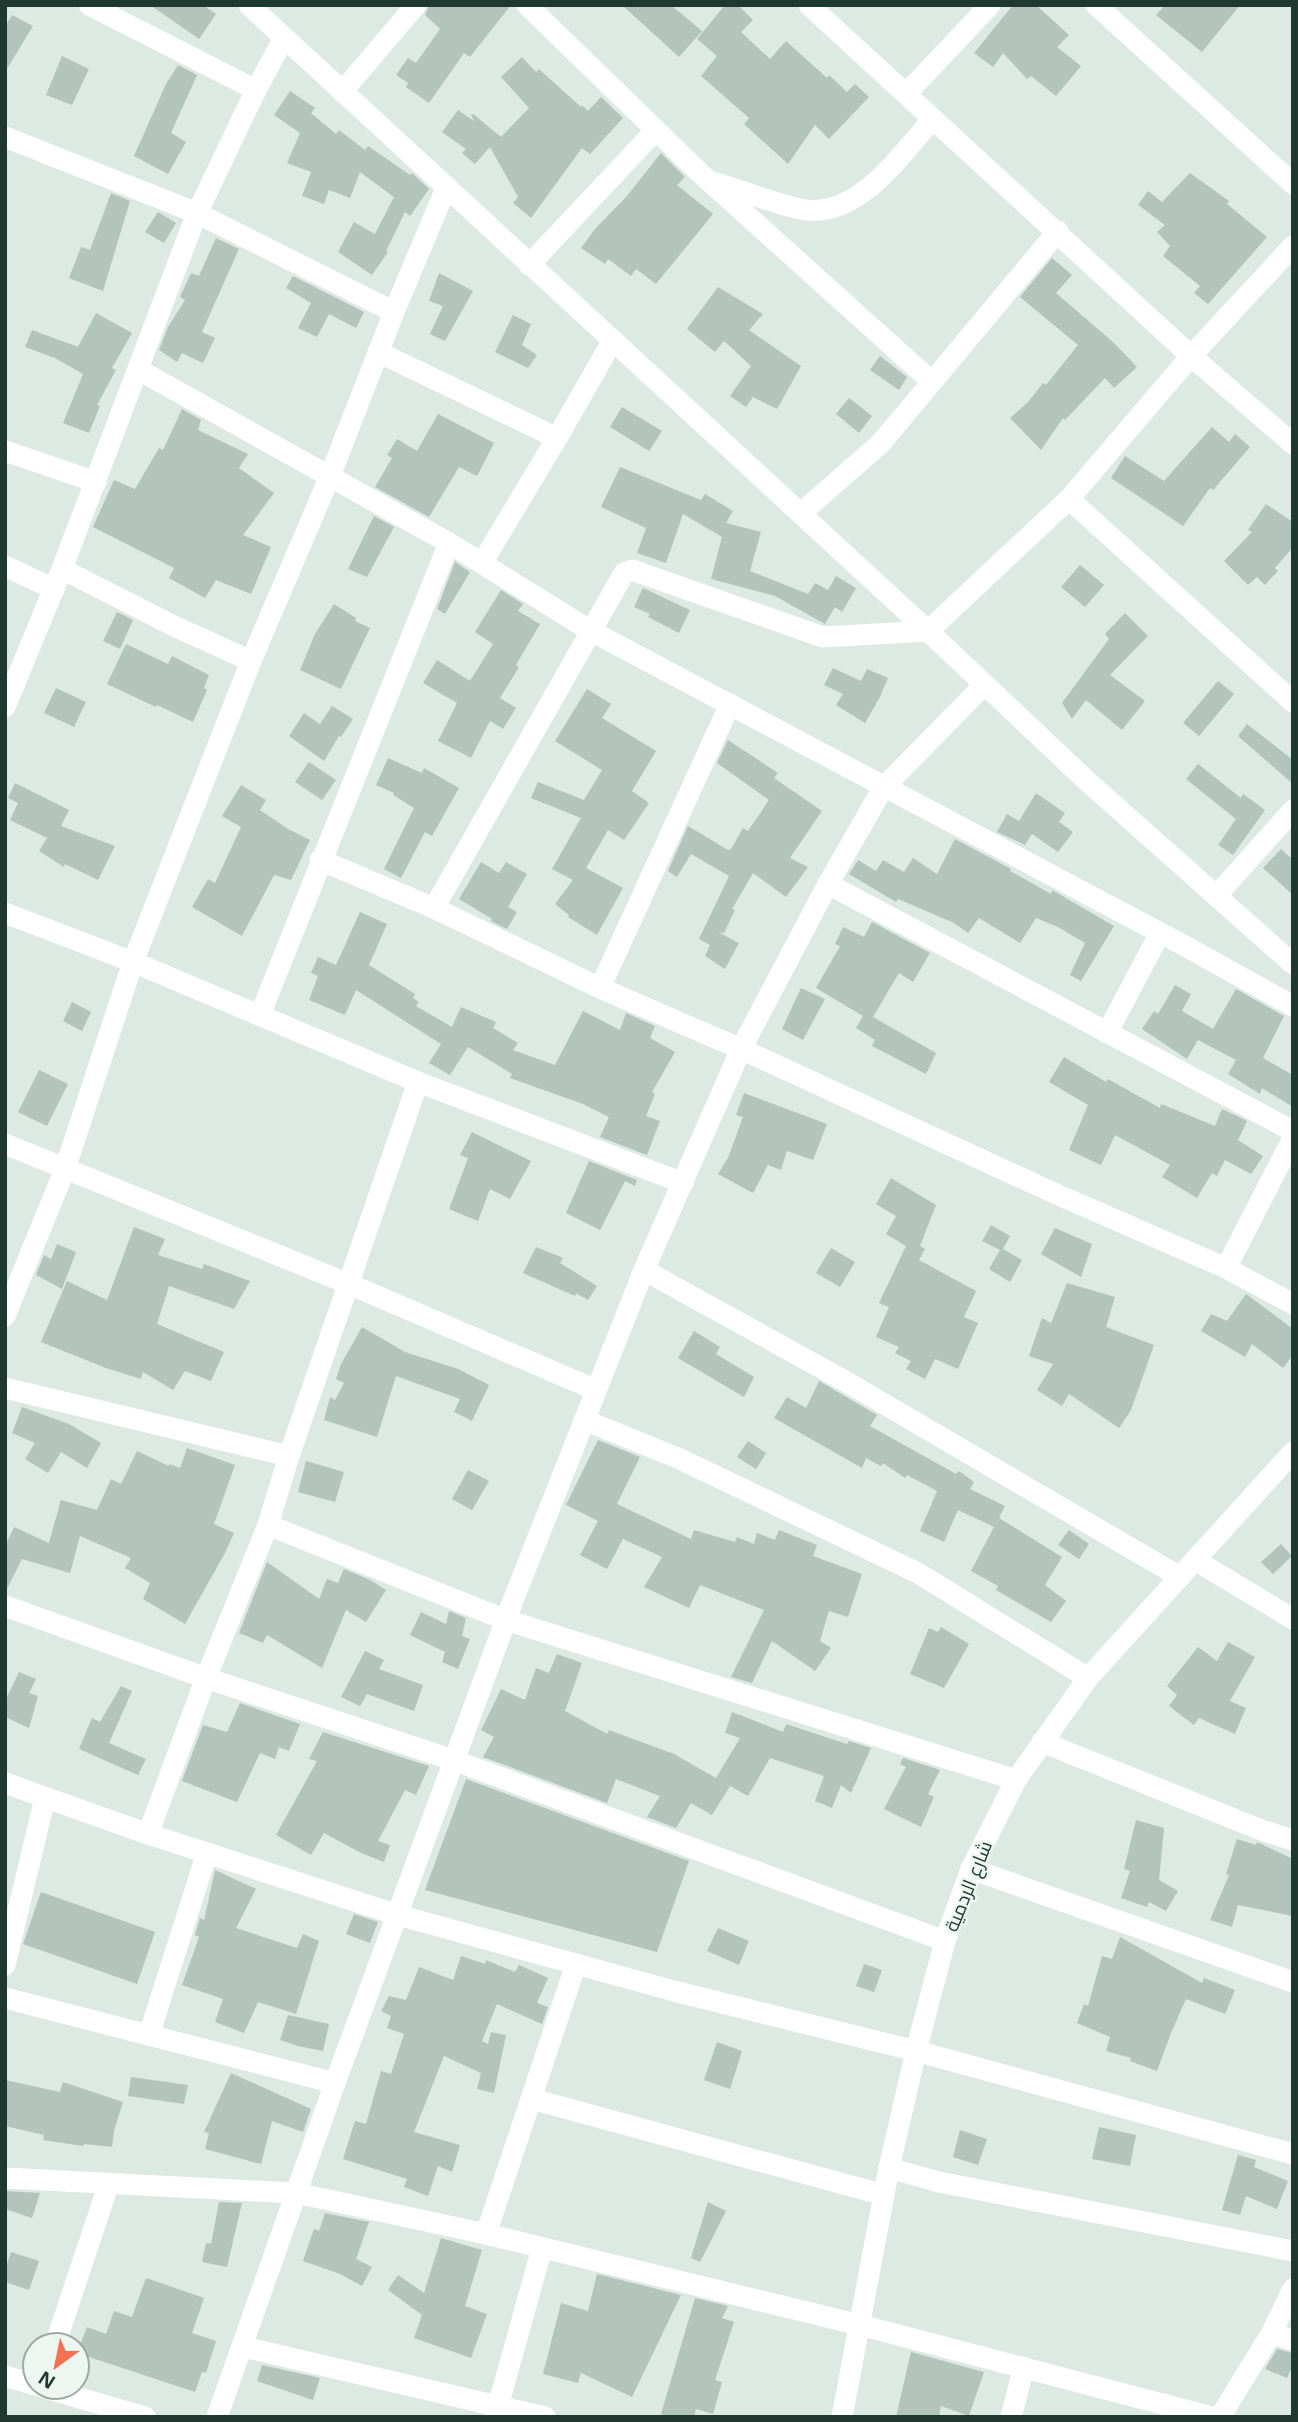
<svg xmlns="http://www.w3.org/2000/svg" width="1298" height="2422" viewBox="0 0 1298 2422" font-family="'Noto Sans',Cairo,sans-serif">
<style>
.building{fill:#b2c4bc}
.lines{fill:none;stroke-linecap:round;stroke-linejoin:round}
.street{stroke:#fff;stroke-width:21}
.labels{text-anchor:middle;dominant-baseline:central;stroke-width:5;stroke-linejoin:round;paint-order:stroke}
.street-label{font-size:19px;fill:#1f3830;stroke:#edf6f1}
</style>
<rect width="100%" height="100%" fill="#dde9e3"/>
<!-- building -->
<g class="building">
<path d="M150 5H203L216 14 199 39Z"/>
<path d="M429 5H511L470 57 464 53 429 103 406 87 408 83 396 75 408 58 416 63 440 29 425 15Z"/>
<path d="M622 5H671L702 31 679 57Z"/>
<path d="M725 5H738L753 20 741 32 770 59 786 41 827 78 829 75 847 92 855 84 869 97 829 139 815 125 788 164 744 124 749 118 701 76 717 56 697 39Z"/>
<path d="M1013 5H1036L1069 35 1057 47 1081 66 1056 96 1031 76 1027 79 1003 53 993 67 974 53Z"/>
<path d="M1165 5H1240L1202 52 1156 15Z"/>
<path d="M12 15 33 26 5 72V27Z"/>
<path d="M62 56 89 69 72 105 46 95Z"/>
<path d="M522 57 536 72 539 69 581 107 582 105 588 111 601 97 623 118 590 154 582 148 531 218 513 203 518 197 490 147 475 164 462 153 466 149 442 132 458 110 474 121 471 115 473 114 501 137 529 108 501 77Z"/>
<path d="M178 65 197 75 171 133 186 142 168 174 134 156 166 84Z"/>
<path d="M290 91 315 108 311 113 336 134 339 130 365 150 368 146 410 175 412 173 429 189 410 216 405 212 386 251 388 252 372 275 338 252 354 222 375 234 394 197 360 172 350 198 329 190 324 204 302 196 311 172 287 163 300 133 274 115Z"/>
<path d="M661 153 685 177 677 185 713 214 656 284 636 269 631 276 608 259 605 264 581 248 595 229 627 196Z"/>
<path d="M1190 173 1229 201 1227 204 1267 237 1208 304 1194 293 1200 286 1163 256 1170 246 1157 232 1165 225 1138 205 1148 191 1162 202Z"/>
<path d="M111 193 130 201 103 291 69 278 81 247 90 250Z"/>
<path d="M158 212 176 223 164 243 145 232Z"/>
<path d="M216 238 239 249 202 332 215 338 203 363 182 353 177 362 159 350 168 327 185 300 180 297 191 273 199 276Z"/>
<path d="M1052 258 1072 275 1056 293 1113 342 1137 367 1114 388 1105 378 1065 420 1063 418 1041 450 1010 418 1028 402 1043 383 1046 385 1078 345 1020 297Z"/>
<path d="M439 273 473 291 445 341 430 334 443 306 429 301Z"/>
<path d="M293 276 364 312 356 328 329 314 317 337 298 328 311 303 286 288Z"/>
<path d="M718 287 763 314 749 330 801 366 777 409 753 397 746 407 730 396 751 366 724 341 715 352 687 329Z"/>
<path d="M96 313 132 333 112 368 116 370 97 405 100 406 89 433 63 423 83 374 55 358 25 347 32 330 78 347Z"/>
<path d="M513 315 531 324 522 345 537 355 528 368 495 352Z"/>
<path d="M880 356 907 377 899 390 870 370Z"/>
<path d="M849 398 872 416 859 433 836 414Z"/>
<path d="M622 407 662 431 649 451 610 427Z"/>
<path d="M182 409 201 420 198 430 248 454 239 468 274 493 243 535 271 547 251 594 216 580 205 598 169 578 174 568 93 527 114 480 135 489 159 448 163 450Z"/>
<path d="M438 414 494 443 477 476 459 467 429 517 375 487 392 458 387 455 397 439 417 451Z"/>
<path d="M1212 427 1229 442 1235 434 1250 447 1213 490 1210 488 1183 526 1111 478 1125 456 1164 481Z"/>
<path d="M620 467 701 500 705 494 733 511 726 523 761 532 750 571 808 594 815 583 828 590 836 576 856 588 842 612 835 607 825 624 775 596 711 579 722 537 683 514 666 563 637 553 646 528 601 507Z"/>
<path d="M1266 504 1293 522V547L1275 568 1278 571 1265 585 1257 577 1248 585 1224 561 1252 532 1248 530Z"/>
<path d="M374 516 394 527 367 577 348 569Z"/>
<path d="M455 562 470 572 445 614 437 609Z"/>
<path d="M1080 565 1104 585 1085 607 1061 587Z"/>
<path d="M643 588 690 610 679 633 648 617 650 614 634 607Z"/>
<path d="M501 590 523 604 518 611 540 624 516 665 519 667 500 698 516 708 503 729 490 721 471 758 438 741 457 703 423 683 437 660 470 681 493 644 475 632Z"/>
<path d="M334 604 356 618 355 621 370 628 341 689 300 670 315 634Z"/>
<path d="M117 612 133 620 120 649 103 641Z"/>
<path d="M1125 613 1148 636 1110 675 1145 701 1122 730 1086 700 1072 719 1062 703 1109 639 1105 634Z"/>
<path d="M126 644 168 664 172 656 209 675 204 688 207 690 193 722 157 705 156 707 107 684Z"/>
<path d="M833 668 861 681 867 669 888 678 880 697 865 723 836 705 843 694 824 685Z"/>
<path d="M1218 681 1234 694 1199 736 1183 723Z"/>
<path d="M56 688 86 702 74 727 44 713Z"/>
<path d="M587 689 611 704 602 718 656 751 632 791 649 803 624 840 608 830 586 868 623 888 597 935 568 917 569 915 555 904 573 880 552 869 581 818 531 798 538 782 584 800 602 770 555 741Z"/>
<path d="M332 706 353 719 341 737 339 736 324 761 289 736 304 713 320 724Z"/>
<path d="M1247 724 1293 760V784L1238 736Z"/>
<path d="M728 740 778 773 774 778 822 811 790 858 808 867 786 897 753 873 732 909 735 910 724 933 718 932 739 943 725 969 705 956 710 945 699 939 729 876 691 854 677 877 668 871 688 826 728 850 731 849 743 828 748 831 769 800 717 763Z"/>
<path d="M388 758 422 773 424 768 459 788 432 836 425 832 401 878 384 869 414 808 393 795 394 793 376 785Z"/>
<path d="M309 762 336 780 322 800 295 782Z"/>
<path d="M1198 764 1241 798 1243 794 1265 810 1233 855 1218 845 1236 819 1186 779Z"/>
<path d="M15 783 69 810 61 826 115 846 98 880 65 864 64 867 39 851 47 838 10 820 18 803 8 798Z"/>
<path d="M241 785 266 800 260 810 288 829 310 840 291 880 274 875 242 936 192 907 208 879 215 883 241 827 222 816Z"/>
<path d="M1036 793 1065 813 1059 822 1073 832 1058 852 1032 834 1025 845 997 832 1007 814 1019 821Z"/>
<path d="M955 839 1011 869 1010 871 1051 894 1052 890 1114 926 1081 981 1070 975 1085 943 1058 927 1036 918 1020 943 979 918 968 933 954 923 898 899 896 902 849 874 858 860 876 871 883 860 904 872 913 858 937 874Z"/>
<path d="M1281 849 1293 860V895L1263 868Z"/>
<path d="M481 862 499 873 506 862 527 874 508 907 517 912 507 929 491 921 492 919 459 899Z"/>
<path d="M360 912 387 924 369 965 415 994 413 998 419 1002 416 1006 452 1027 461 1007 496 1022 493 1028 518 1043 513 1050 555 1065 583 1011 620 1030 626 1013 655 1026 650 1038 675 1052 652 1092 655 1094 646 1116 660 1121 647 1155 600 1137 609 1117 583 1104 510 1078 512 1074 468 1047 450 1075 429 1063 441 1044 356 990 345 1015 309 1000 318 976 311 973 318 957 336 965Z"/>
<path d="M872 922 930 953 913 982 899 973 873 1017 936 1053 926 1074 872 1046 875 1040 856 1028 863 1016 816 988 840 946 835 944 843 927 864 937Z"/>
<path d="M1175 985 1191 994 1182 1011 1213 1029 1236 989 1284 1016 1263 1058 1293 1075V1107L1262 1088 1260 1094 1228 1074 1236 1060 1198 1040 1187 1059 1142 1029 1154 1011 1158 1014Z"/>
<path d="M801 988 825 999 803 1040 782 1029Z"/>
<path d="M72 1002 91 1012 82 1031 63 1021Z"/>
<path d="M1064 1057 1106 1082 1108 1079 1160 1108 1161 1104 1215 1126 1222 1109 1239 1117 1247 1121 1238 1140 1263 1156 1251 1174 1225 1160 1217 1176 1212 1173 1197 1198 1162 1177 1170 1165 1115 1135 1101 1165 1069 1150 1088 1105 1049 1082Z"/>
<path d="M39 1070 68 1084 47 1126 18 1112Z"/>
<path d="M744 1093 827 1124 813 1160 787 1151 781 1170 768 1165 753 1193 718 1174 728 1158 743 1117 736 1115Z"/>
<path d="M472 1132 531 1161 510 1199 490 1189 478 1221 449 1209 468 1158 460 1155Z"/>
<path d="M589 1161 637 1180 635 1186 625 1181 600 1230 566 1213Z"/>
<path d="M891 1178 936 1205 920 1246 925 1249 919 1260 976 1291 964 1317 978 1323 958 1369 935 1359 925 1379 906 1369 911 1361 895 1353 899 1347 876 1337 889 1307 879 1303 906 1246 886 1234 896 1216 876 1204Z"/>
<path d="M991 1225 1010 1236 1003 1249 1022 1260 1010 1282 989 1269 1000 1250 982 1241Z"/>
<path d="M134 1227 165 1239 158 1255 202 1269 204 1264 250 1281 234 1309 169 1286 157 1324 224 1352 211 1381 185 1371 173 1390 143 1372 141 1379 106 1368 41 1342 67 1281 107 1300Z"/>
<path d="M1055 1228 1092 1244 1081 1277 1041 1254Z"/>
<path d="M57 1244 76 1252 62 1289 36 1275 44 1255 51 1259Z"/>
<path d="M536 1247 563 1258 560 1263 597 1286 588 1300 576 1293 575 1296 523 1273Z"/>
<path d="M831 1248 855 1262 840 1287 816 1273Z"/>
<path d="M1067 1283 1115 1297 1106 1327 1154 1345 1131 1410 1119 1428 1069 1394 1062 1406 1037 1390 1053 1364 1029 1356 1042 1318 1051 1323Z"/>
<path d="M1246 1294 1293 1329V1355L1283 1368 1252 1344 1245 1357 1201 1331 1211 1314 1227 1321Z"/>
<path d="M362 1327 405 1352 458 1369 489 1385 472 1421 454 1412 460 1399 396 1376 377 1437 324 1420 330 1397 335 1400 344 1383 336 1379 341 1364Z"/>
<path d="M694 1331 720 1347 716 1354 754 1377 744 1397 678 1358Z"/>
<path d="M819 1381 877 1415 870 1426 956 1474 959 1471 974 1482 970 1489 1005 1506 997 1522 999 1518 1062 1557 1045 1585 1066 1601 1051 1622 996 1590 998 1586 971 1571 994 1527 958 1510 944 1542 920 1531 937 1491 907 1475 905 1478 883 1463 881 1466 866 1458 862 1468 774 1418 787 1397 806 1408Z"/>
<path d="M22 1407 69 1424 101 1443 87 1468 61 1452 48 1473 25 1459 35 1443 12 1433Z"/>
<path d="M598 1440 640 1457 617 1504 691 1539 694 1530 735 1542 737 1537 754 1544 757 1533 775 1540 779 1530 817 1545 813 1556 862 1574 848 1617 829 1611 820 1641 831 1648 815 1671 772 1641 752 1683 731 1677 764 1610 700 1585 689 1608 644 1587 662 1557 623 1539 607 1569 580 1555 598 1521 566 1505Z"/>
<path d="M748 1441 766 1453 756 1469 737 1457Z"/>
<path d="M187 1448 235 1465 214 1524 234 1533 225 1553 185 1624 143 1599 150 1583 125 1568 131 1558 80 1536 70 1573 22 1559 5 1593V1546L14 1527 49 1543 61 1500 97 1510 111 1479 121 1484 137 1451 169 1466V1464L180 1468Z"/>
<path d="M306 1461 344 1472 335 1502 298 1492Z"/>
<path d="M468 1470 489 1481 472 1510 452 1499Z"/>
<path d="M1069 1530 1089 1544 1079 1559 1058 1545Z"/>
<path d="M1281 1544 1292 1556 1273 1574 1261 1562Z"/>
<path d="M267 1562 319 1599 327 1579 338 1583 344 1569 370 1580 386 1590 366 1622 346 1610 322 1668 267 1635 263 1643 239 1633Z"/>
<path d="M449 1611 466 1618 462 1636 470 1639 458 1669 442 1662 445 1652 410 1635 421 1612 446 1624Z"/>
<path d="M941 1627 969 1644 944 1688 910 1674 929 1628 938 1632Z"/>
<path d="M1228 1642 1255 1657 1230 1701 1246 1708 1235 1734 1199 1718 1194 1725 1169 1706 1177 1695 1167 1686 1198 1647 1217 1661Z"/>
<path d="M365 1651 384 1660 379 1669 423 1685 414 1711 367 1694 360 1706 341 1697Z"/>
<path d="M557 1654 582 1663 565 1711 607 1734 609 1730 674 1754 730 1786 712 1815 691 1803 676 1828 647 1817 660 1796 616 1779 607 1803 483 1757 494 1737 481 1730 501 1689 525 1700 536 1668 549 1673Z"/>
<path d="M19 1672 36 1679 29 1693 38 1696 29 1728 5 1717V1701Z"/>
<path d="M121 1686 132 1691 109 1743 146 1759 138 1775 79 1749 92 1718 100 1722Z"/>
<path d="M240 1703 300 1724 289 1751 279 1747 275 1759 260 1753 237 1802 182 1781 203 1725 227 1732Z"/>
<path d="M732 1712 783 1732 786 1724 847 1744 849 1741 871 1748 851 1793 841 1785 832 1808 815 1801 824 1776 770 1758 748 1796 716 1778 740 1738 725 1733Z"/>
<path d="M323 1732 429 1766 416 1795 405 1790 378 1841 390 1845 384 1862 361 1853 324 1833 311 1855 276 1835 317 1761 309 1759Z"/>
<path d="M903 1758 940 1770 928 1794 934 1797 921 1827 884 1809 906 1767 900 1764Z"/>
<path d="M466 1779 689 1861 657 1952 425 1890Z"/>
<path d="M1136 1820 1164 1828 1159 1880 1178 1891 1166 1911 1149 1902 1147 1907 1121 1898 1130 1871 1124 1869Z"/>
<path d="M1237 1839 1256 1845 1257 1842 1293 1859V1916L1238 1905 1232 1927 1210 1920 1229 1875 1226 1874Z"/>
<path d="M215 1870 256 1889 236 1928 297 1948 303 1934 319 1941 296 2014 258 2002 244 2033 215 2022 223 1999 182 1985 199 1937 195 1935 200 1918 204 1920Z"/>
<path d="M41 1892 155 1932 137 1984 23 1944Z"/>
<path d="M354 1914 378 1922 370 1943 346 1934Z"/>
<path d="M718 1928 749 1941 739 1965 707 1951Z"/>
<path d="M1120 1937 1202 1983 1204 1978 1235 1990 1225 2014 1186 1999 1171 2033 1157 2071 1130 2061 1131 2058 1106 2051 1110 2037 1077 2023 1084 2004 1088 2006 1102 1956 1112 1959Z"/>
<path d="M461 1956 485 1964 486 1960 515 1972 519 1965 548 1978 537 2003 548 2007 542 2024 497 2004 482 2041 488 2044 491 2032 506 2035 494 2093 477 2089 481 2073 444 2056 414 2132 460 2145 452 2172 438 2166 428 2196 404 2187 407 2179 343 2159 355 2121 366 2124 381 2071 391 2074 404 2034 387 2028 391 2016 381 2011 389 1996 406 2000 419 1967 453 1980Z"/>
<path d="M864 1964 882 1970 874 1992 856 1986Z"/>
<path d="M288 2015 329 2024 323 2051 298 2046 280 2040Z"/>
<path d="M717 2042 742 2051 730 2089 704 2080Z"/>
<path d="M231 2073 311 2109 303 2132 272 2121 261 2164 205 2149 209 2133 204 2132Z"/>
<path d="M131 2077 188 2085 184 2104 128 2096Z"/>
<path d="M5 2080 60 2092 63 2082 123 2102 114 2131 112 2147 84 2144 83 2146 43 2140 44 2135 5 2126Z"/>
<path d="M1099 2127 1136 2135 1130 2166 1092 2159Z"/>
<path d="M960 2130 987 2139 978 2165 953 2157Z"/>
<path d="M1238 2155 1256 2160 1254 2167 1288 2181 1277 2209 1246 2196 1240 2215 1222 2210Z"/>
<path d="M5 2191 40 2193 32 2218 5 2209Z"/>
<path d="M219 2202 242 2203 227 2267 202 2262 206 2243 211 2244Z"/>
<path d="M708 2202 726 2211 700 2262 691 2258Z"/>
<path d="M325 2213 369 2222 356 2259 372 2267 362 2286 340 2274 303 2261 314 2229 319 2231Z"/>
<path d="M441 2238 482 2250 465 2306 487 2314 471 2358 414 2338 422 2315 388 2290 398 2275 424 2293Z"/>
<path d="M11 2252 39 2261 29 2290 5 2282V2270Z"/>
<path d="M597 2274 681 2295 632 2397 581 2373 578 2383 543 2374 561 2303 588 2311Z"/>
<path d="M146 2278 204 2298 192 2333 216 2341 206 2373 202 2372 195 2392 77 2353 87 2327 106 2334 114 2311 132 2317Z"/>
<path d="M695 2298 728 2306 722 2318 734 2322 715 2380 722 2382 713 2414 696 2409 694 2417H672L661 2414Z"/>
<path d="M1277 2349 1293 2353V2365L1287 2378 1265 2369Z"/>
<path d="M911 2352 984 2372 969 2416 941 2406 939 2417H896Z"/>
<path d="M262 2365 320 2378 313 2400 257 2381Z"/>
</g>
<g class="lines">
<!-- street -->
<g class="street">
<path d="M89 5 256 90"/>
<path d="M249 5 928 631 1087 781 1293 964"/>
<path d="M527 5 699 172 932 382"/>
<path d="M809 5 1191 356 1293 444"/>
<path d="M1096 5 1293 184"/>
<path d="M342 92 416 5"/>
<path d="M906 94 990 5"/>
<path d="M5 137 197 213 394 312"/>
<path d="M716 183C744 191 772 203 800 209 857 221 900 155 933 119"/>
<path d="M529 265 656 130"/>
<path d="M378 352 557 438"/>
<path d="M139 370 449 543 591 631 1185 946 1293 1006"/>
<path d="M5 451 96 482"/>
<path d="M1069 499 1293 702"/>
<path d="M801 513 881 443 1058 231"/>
<path d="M482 563 557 438 613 340"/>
<path d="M5 566 54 589"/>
<path d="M62 569 174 626 251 661"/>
<path d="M5 707 62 569 197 213 256 90 284 38"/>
<path d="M320 860 434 908 600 988 741 1049 1054 1193 1226 1268 1293 1304"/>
<path d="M828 884 1293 1131"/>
<path d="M1216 896 1293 810"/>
<path d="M434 908 624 573 632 570 823 637 928 631 1069 499 1191 356 1293 246"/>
<path d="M5 913 133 962 418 1082 683 1183"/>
<path d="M600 988 730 704"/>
<path d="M260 1015 449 543"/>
<path d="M1107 1033 1160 933"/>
<path d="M5 1144 349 1284 596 1390"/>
<path d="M1226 1268 1293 1138"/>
<path d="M644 1270 845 1381 1180 1577"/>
<path d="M5 1316 65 1169 133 962 251 661 330 476 394 312 446 188"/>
<path d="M5 1388 289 1456"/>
<path d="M584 1420 680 1459 918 1573 1088 1678"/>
<path d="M268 1525 506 1620 1016 1780"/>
<path d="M1195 1560 1293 1619"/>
<path d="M5 1606 206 1678 453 1760 945 1941"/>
<path d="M1042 1742 1264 1831 1293 1840"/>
<path d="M5 1783 148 1834 398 1915 674 1991 916 2051 1293 2154"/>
<path d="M148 1834 206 1678 268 1525 289 1456 418 1082"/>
<path d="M971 1869 1293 1982"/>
<path d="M5 1965 45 1798"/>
<path d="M5 1998 335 2083"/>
<path d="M149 2035 207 1853"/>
<path d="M532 2099 884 2195"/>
<path d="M889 2168 939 2182 1293 2251"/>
<path d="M5 2178 296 2193 486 2234 860 2325 1212 2417"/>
<path d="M486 2234 576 1964"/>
<path d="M1271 2334 1293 2340"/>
<path d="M55 2345 109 2183"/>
<path d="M243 2347 545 2417"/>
<path d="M5 2376 35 2385"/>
<path d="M42 2387 145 2417"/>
<path d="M217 2417 335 2083 514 1598 644 1270 741 1049 828 884 883 788 984 685"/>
<path d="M495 2417 542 2248"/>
<path d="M842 2417 889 2168 916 2051 945 1941 971 1869 1016 1780 1088 1678 1293 1452"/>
<path d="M1011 2417 1024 2367"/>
<path d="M1220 2417 1271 2334 1293 2289"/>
</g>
</g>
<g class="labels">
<!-- street labels -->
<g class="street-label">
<text transform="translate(968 1886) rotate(-68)">شارع الردمية</text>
</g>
</g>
<!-- border -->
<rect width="1298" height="2422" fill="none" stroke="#1f3830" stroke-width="14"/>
<!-- north arrow -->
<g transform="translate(56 2366) rotate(213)"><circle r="33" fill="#edf6f1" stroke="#9baaa4" stroke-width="2"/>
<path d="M0-5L12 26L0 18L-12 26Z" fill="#f37251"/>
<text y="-10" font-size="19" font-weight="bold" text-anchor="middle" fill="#1f3830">N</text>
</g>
</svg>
